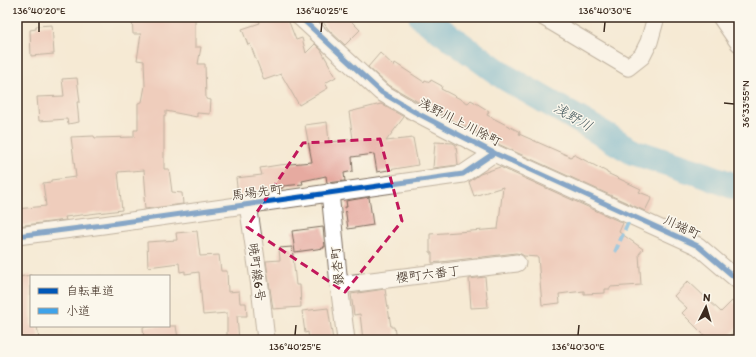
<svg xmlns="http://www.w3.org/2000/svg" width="756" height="357" viewBox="0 0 756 357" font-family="Itim,'Klee One',sans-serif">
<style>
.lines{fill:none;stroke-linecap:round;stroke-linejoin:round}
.river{stroke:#54acd1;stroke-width:27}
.building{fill:#e6aaa0}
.minor-casing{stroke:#7c6d5e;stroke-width:19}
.minor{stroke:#fff;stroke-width:17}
.quiet{stroke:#3fa3ea;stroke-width:4;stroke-dasharray:8 4;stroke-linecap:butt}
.cycleway-casing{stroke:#fbf7ec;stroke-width:8}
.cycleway{stroke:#0057b8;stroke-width:5}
.marked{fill:none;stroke:#c2185b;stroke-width:3;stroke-dasharray:8 5;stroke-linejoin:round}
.ticks{fill:none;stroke:#3b2a1e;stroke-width:1.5}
.labels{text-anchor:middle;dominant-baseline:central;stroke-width:3;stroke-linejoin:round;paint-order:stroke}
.street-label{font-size:13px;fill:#3b2a1e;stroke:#fbf7ec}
.water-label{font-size:14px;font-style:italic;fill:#44585d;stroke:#fbf7ec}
.neatline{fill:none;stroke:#3b2a1e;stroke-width:1.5}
.ticks-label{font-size:10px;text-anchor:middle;fill:#3b2a1e}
</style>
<rect width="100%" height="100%" fill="#fbf7ec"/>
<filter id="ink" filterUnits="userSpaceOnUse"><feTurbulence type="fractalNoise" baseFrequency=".025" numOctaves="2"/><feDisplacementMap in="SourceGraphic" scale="8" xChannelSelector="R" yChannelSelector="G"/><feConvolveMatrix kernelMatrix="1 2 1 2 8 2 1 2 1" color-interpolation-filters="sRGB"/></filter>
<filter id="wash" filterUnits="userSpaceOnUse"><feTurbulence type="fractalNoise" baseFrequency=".012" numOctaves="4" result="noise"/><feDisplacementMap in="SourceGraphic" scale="16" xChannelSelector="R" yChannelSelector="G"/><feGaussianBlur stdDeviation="0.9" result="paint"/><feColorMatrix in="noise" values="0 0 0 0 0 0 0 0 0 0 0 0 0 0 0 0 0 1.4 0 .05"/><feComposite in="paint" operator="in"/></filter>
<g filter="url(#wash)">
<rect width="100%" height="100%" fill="#f5ead4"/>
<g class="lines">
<!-- river -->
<path class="river" d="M422 17 505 77 634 152 705 175 739 188"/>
</g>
<g id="blocks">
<!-- building -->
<g class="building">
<path d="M132 17H195V47H201L198 64H205L206 99 211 100 210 114 197 113V117L166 111V115H164V169H169L172 192 182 193 183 204 145 209 144 197 146 196 144 170 118 172 122 210 65 217 66 220 17 226V209L46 206 43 183 51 182V180L76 177 71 137 94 136 95 138 134 137V130H138V103L142 102 145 86 144 61 137 60 141 34H133Z"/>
<path d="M258 17H287L296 40 302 38 306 53 315 44 321 50 336 77 325 83 328 88 299 105 281 74 264 80 250 44 248 45 242 29 260 23Z"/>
<path d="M319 17H347L360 30 345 45 329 30Z"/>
<path d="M52 25 54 54 31 56 30 30 36 29V26Z"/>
<path d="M380 53 394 66 395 63 424 82 425 80 430 82 431 80 442 86 441 89 468 103 471 100 489 111 487 115 520 132 519 134 571 157 573 154 607 172V173L641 189 639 192 652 197 645 211 498 144 420 103 387 84 368 67Z"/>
<path d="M77 78 80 102H77L79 122 68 124 67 119 39 121 37 97 64 96 62 79Z"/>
<path d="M381 104 404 117 386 141 413 138 418 165 377 172 374 154 352 157 353 171 344 173 345 181 327 183 326 176 302 181 303 184 283 186V188L238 196 236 178 262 175 260 168 279 165 312 162 305 125 327 122 329 142 353 139 349 112Z"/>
<path d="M435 142 453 143 456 145 458 165 433 168Z"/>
<path d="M500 167 623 223 619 232 643 249 639 254 641 285 610 287V289H605V293L584 294V291L559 294 560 303 542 305 538 257 524 256 521 254 516 253 432 263V253L430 252V234L498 229 503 187 474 196 469 182 480 174Z"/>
<path d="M369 197 373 225 348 229 345 207H347L346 201Z"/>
<path d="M323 227 325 247H323L324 248 295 252 292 231Z"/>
<path d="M197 231 200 256 219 255 221 271H227L228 292 239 291 240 303H246L247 316H237L239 340H227V313L203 315 199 272 185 274V271L180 272 179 263 148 267 147 242 177 240 176 233Z"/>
<path d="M292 247 296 285H300L301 307 273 309 266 261 280 260 279 248Z"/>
<path d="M31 275V326H37L39 339 17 340V288H19L18 277Z"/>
<path d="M485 277 488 307 471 308 469 279Z"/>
<path d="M688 281 721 312 732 301 739 307V326L725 340H709L682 313 687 308 674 296Z"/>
<path d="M385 289 391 327H394L396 340H363L360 314 354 315 351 294Z"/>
<path d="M328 308 333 340H309L308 332 305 333 302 311Z"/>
<path d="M149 326H176L178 338 175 339V340H144L143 327Z"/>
</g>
</g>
</g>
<g filter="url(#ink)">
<use href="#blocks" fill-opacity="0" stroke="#7c6d5e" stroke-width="1"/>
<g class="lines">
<defs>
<g id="minor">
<path d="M300 17 381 92 415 112 494 153 698 246 739 281"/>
<path d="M544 17 628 67 642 56 649 42 656 17"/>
<path d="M721 17 739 43"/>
<path d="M330 192 339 285 346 340"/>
<path d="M248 204 260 287 266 340"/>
<path d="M17 236 103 225 463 174 494 153"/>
<path d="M339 285 517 263"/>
</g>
</defs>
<!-- minor casing -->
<use href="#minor" class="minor-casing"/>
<!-- minor -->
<use href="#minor" class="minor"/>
<!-- quiet -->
<path class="quiet" d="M615 252 631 216"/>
<defs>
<g id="cycleway">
<path d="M300 17 381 92 415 112 494 153 698 246 739 281"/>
<path d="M17 236 103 225 463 174 494 153"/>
</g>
</defs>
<!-- cycleway casing -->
<use href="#cycleway" class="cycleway-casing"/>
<!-- cycleway -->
<use href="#cycleway" class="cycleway"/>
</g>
</g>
<!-- marked area -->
<path d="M0 0H756V357H0ZM380 139 402 221 345 292 247 227 303 143Z" fill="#f5ead4" fill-opacity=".55" fill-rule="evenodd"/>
<path class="marked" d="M380 139 402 221 345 292 247 227 303 143Z"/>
<!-- ticks -->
<path class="ticks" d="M39 32V22M321 32 322 22M604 32 605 22M724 103 734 104M295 335 296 325M578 335 579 325"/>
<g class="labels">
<!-- street labels -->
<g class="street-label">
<text transform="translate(460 122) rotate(27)">浅野川上川除町</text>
<text transform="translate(257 192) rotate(-8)">馬場先町</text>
<text transform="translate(682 227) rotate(25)">川端町</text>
<text transform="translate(337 266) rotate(-96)">銀杏町</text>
<text transform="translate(257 272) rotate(82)">暁町線6号</text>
<text transform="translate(428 274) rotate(-7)">櫻町六番丁</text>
</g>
<!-- water labels -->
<g class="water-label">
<text transform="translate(573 117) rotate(30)">浅野川</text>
</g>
</g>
<!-- margin -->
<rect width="756" height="357" fill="none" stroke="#fbf7ec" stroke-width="44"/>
<!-- legend -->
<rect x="30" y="275" width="140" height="52" fill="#fbf7ec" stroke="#aea59a"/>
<rect x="38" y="288" width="20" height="6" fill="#0057b8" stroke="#aea59a"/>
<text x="66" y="295" font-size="12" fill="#3b2a1e">自転車道</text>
<rect x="38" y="308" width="20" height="6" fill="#3fa3ea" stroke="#aea59a"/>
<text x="66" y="315" font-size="12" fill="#3b2a1e">小道</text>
<!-- north arrow -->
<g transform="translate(706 307) rotate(5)" stroke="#fbf7ec" stroke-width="3" paint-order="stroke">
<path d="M0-3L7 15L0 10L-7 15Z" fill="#3b2a1e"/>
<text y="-6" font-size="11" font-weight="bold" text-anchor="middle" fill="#3b2a1e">N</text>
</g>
<rect x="22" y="22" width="712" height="313" class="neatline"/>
<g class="ticks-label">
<text x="39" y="14">136°40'20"E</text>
<text x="322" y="14">136°40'25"E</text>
<text x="605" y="14">136°40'30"E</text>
<text transform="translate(745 104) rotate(-90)" y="4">36°33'55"N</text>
<text x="295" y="350">136°40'25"E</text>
<text x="578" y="350">136°40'30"E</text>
</g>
</svg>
